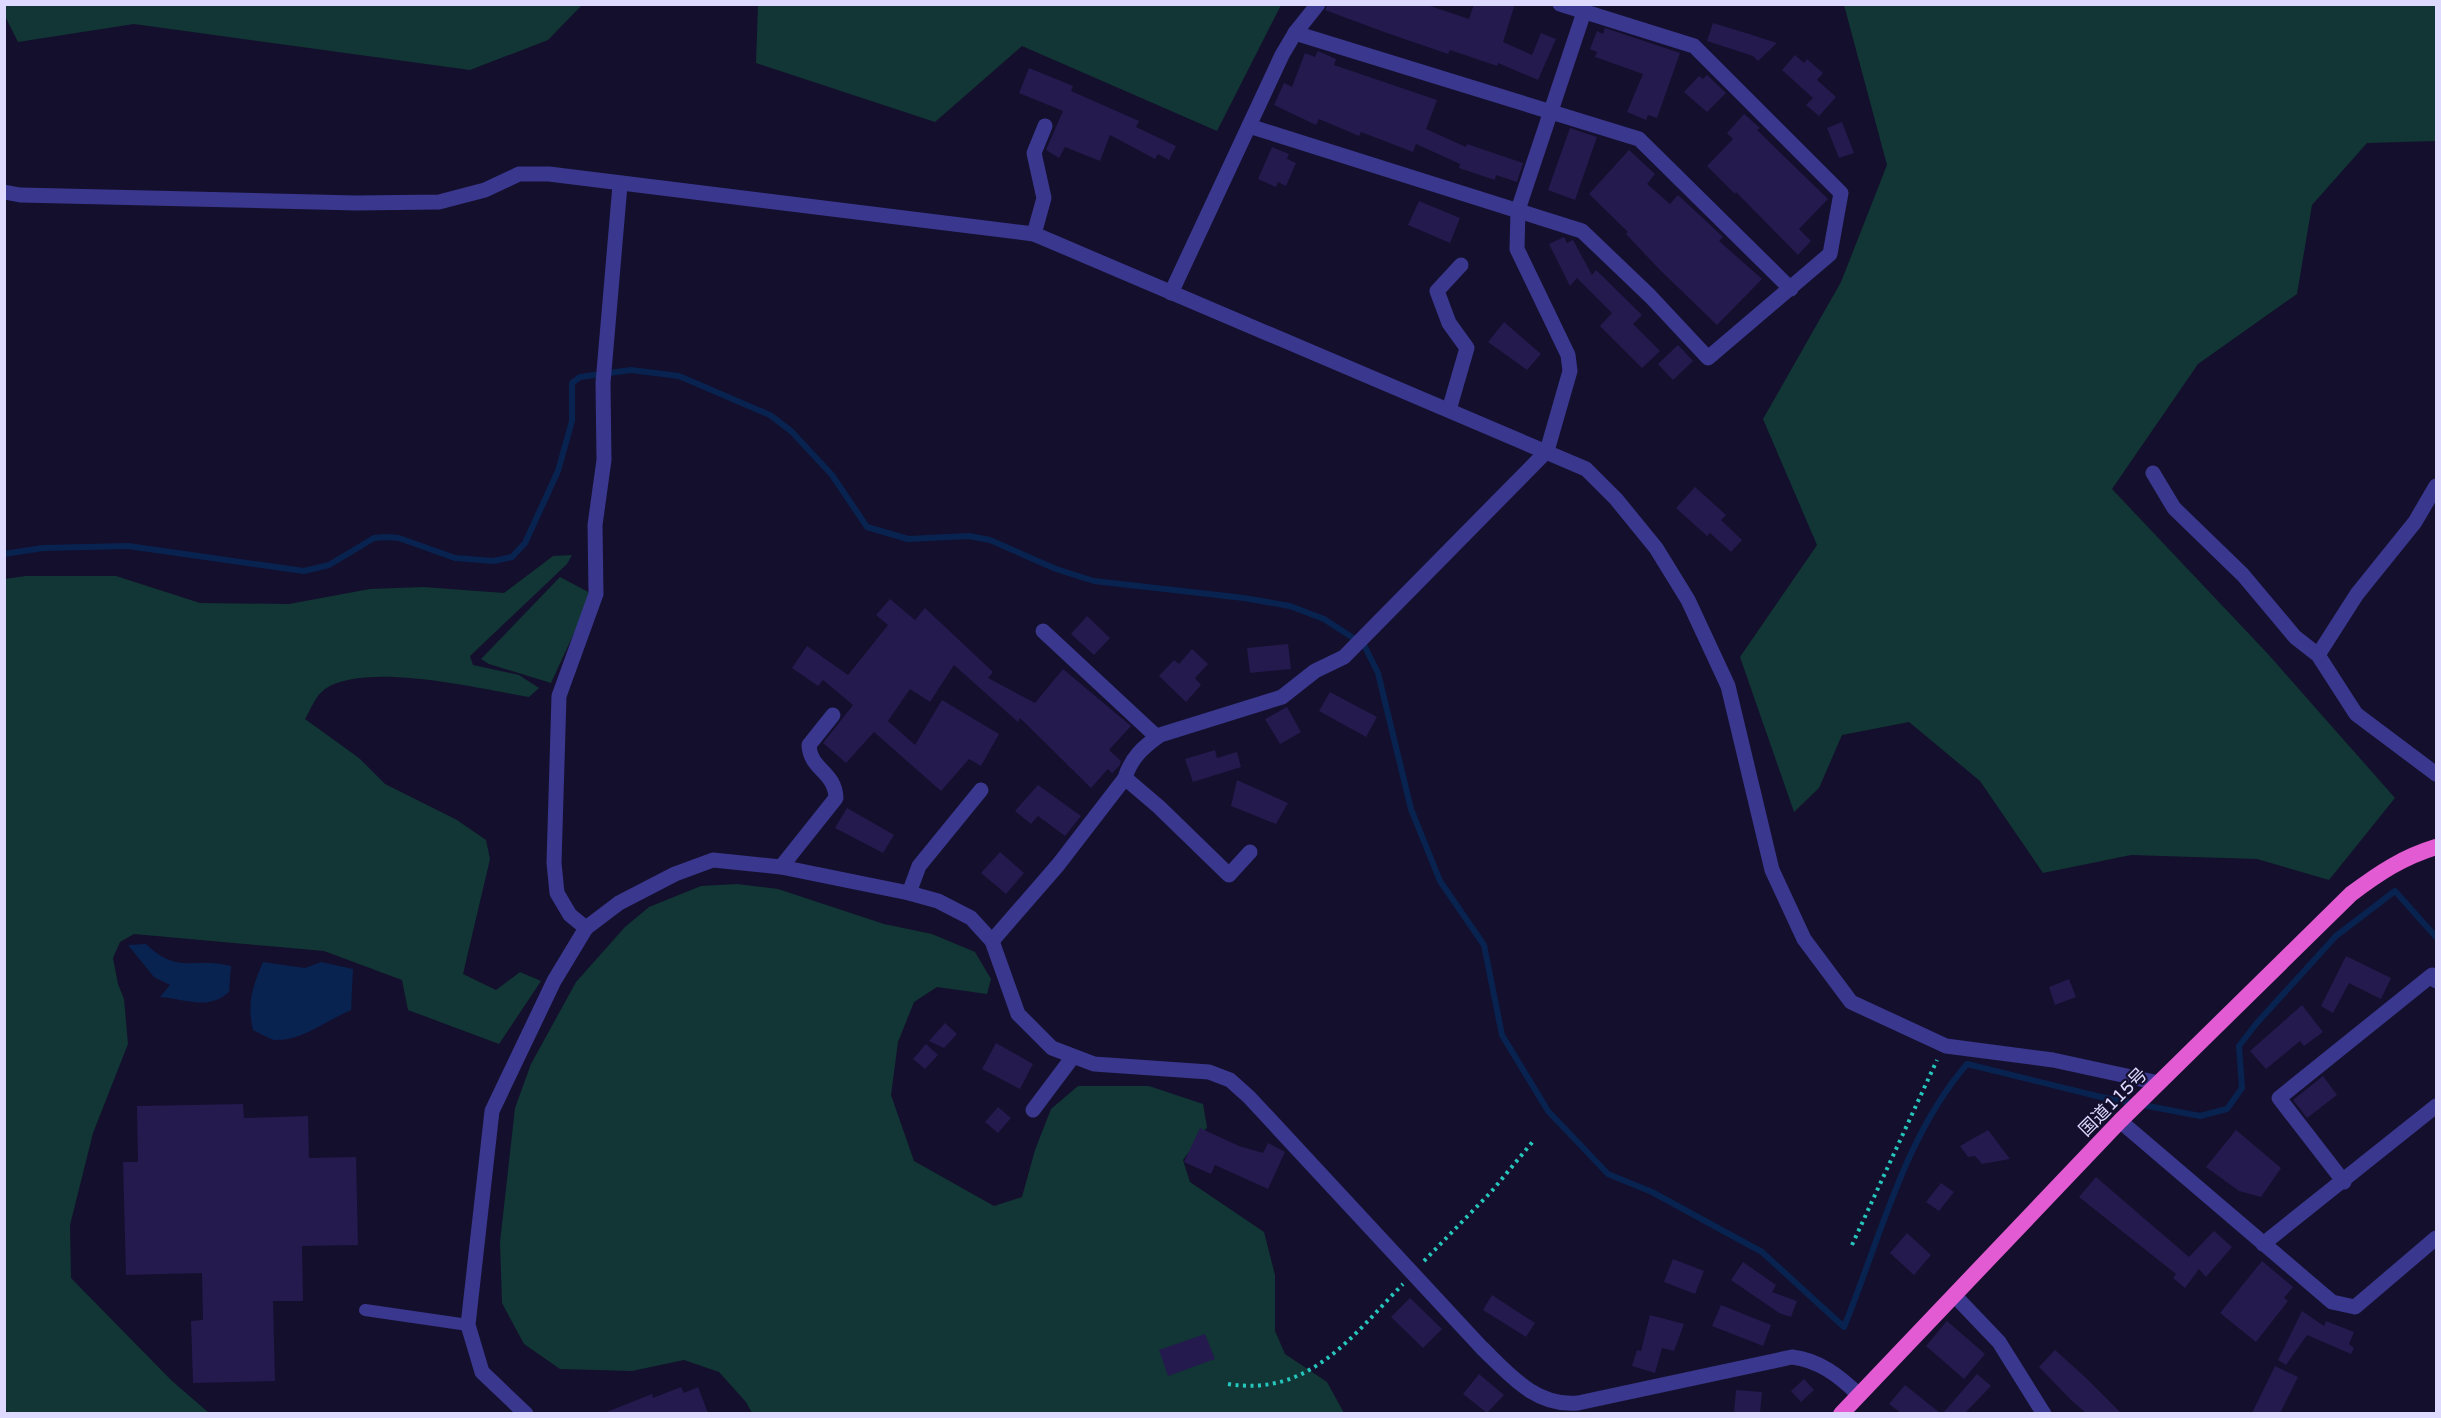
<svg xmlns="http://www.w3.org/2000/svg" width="2441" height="1418" viewBox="0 0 2441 1418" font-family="'Varela Round','Noto Sans JP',sans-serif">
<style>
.green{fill:#113635}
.water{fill:#092351}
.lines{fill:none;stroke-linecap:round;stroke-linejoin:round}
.stream{stroke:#092351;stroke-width:6}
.building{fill:#241a4e}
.path{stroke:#27c6bc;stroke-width:4;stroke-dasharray:3 4.5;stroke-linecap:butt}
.service{stroke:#3a378e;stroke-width:12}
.minor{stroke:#3a378e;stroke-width:15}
.trunk{stroke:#e25bd2;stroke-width:16}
.labels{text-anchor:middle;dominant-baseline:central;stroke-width:4.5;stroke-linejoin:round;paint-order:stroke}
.street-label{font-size:18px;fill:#dedaff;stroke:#140f2c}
</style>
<rect width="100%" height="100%" fill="#140f2c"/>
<!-- green -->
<g class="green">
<path d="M5 4H582V5L548 40 470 70 134 24 18 42 5 16Z"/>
<path d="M758 5V4L1281 5 1217 131 1022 46 935 122 756 63Z"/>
<path d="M1844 5H2436V141L2367 143 2312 205 2297 294 2198 364 2112 489 2268 654 2395 798 2329 880 2257 859 2131 855 2043 873 1980 781 1909 722 1842 735 1819 788 1794 812 1740 657 1817 545 1763 419 1841 282 1887 165Z"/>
<path d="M572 555 567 564 470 656 473 665 519 675 539 688 529 697C480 689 367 661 325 689 315 696 311 709 305 719L359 758 385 784 457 820 486 840 490 859 463 974 496 990 520 972 541 981 499 1044 408 1010 402 980 324 951 134 934 120 942 113 958 118 984 124 999 128 1044 93 1133 70 1225 71 1278 171 1380 209 1413 22 1414 5 1411V579L26 576H116L200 603 289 604 370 589 423 587 504 593 553 556Z"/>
<path d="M560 577 592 594 551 683 489 664 481 659Z"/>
<path d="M737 884 778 889 884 924 932 934 975 952 991 979 987 994 937 987 914 1002 898 1042 891 1095 914 1161 994 1206 1022 1197 1035 1150 1051 1109 1078 1086H1149L1203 1104 1207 1127 1183 1160 1190 1182 1264 1232 1275 1275V1331L1285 1354 1327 1382 1344 1413H752L746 1402 719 1372 684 1360 632 1371 560 1369 524 1344 502 1303 500 1242 515 1108 531 1064 576 982 625 927 649 907 701 886Z"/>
</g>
<!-- water -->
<g class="water">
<path d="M146 944C178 975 194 957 231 966L229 992C208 1011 186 999 160 997L170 985 154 977 128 945Z"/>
<path d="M263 962 305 968 321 962 353 969 351 1010C327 1020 302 1041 275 1040 269 1039 260 1033 253 1030 247 1003 252 988 263 962Z"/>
</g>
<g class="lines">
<!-- stream -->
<path class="stream" d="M4 554 43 548 128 546 304 571 329 565 374 538 387 537 399 538 455 558 494 561 512 557 525 543 558 471 572 421V383L580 377 631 370 679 376 770 415 791 431 832 475 867 527 908 539 969 536 990 540 1056 569 1094 581 1244 598 1290 606 1324 619 1364 645 1378 673 1411 809 1440 881 1484 945 1502 1035 1548 1111 1608 1174 1652 1192 1762 1252 1844 1327C1880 1239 1904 1137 1967 1064L2101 1097 2200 1116 2227 1109 2242 1088 2239 1046 2256 1024 2336 936 2395 891 2436 937"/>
</g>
<!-- building -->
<g class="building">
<path d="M1328 4H1424L1469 19 1474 4H1515L1503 42 1532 55 1541 33 1556 39 1538 80 1498 63 1497 66 1450 50 1448 54 1384 32 1325 10Z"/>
<path d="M1713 23 1749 34 1777 43 1758 61 1753 56 1707 41Z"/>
<path d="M1605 28 1680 53 1657 118 1648 115 1646 120 1627 112 1643 74 1595 57 1597 52 1590 49 1597 31 1603 34Z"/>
<path d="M1318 51 1336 59 1334 65 1437 100 1426 129 1466 147 1467 144 1523 163 1517 182 1496 175 1495 180 1459 168 1460 164 1416 144 1413 152 1361 132 1359 136 1319 119 1316 125 1274 105 1284 83 1292 87 1305 53 1315 57Z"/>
<path d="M1795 55 1804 63 1807 59 1823 73 1817 80 1836 97 1819 116 1806 105 1813 98 1782 70Z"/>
<path d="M1029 68 1073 86 1071 91 1139 121 1136 127 1176 146 1169 160 1158 154 1155 159 1110 135 1100 161 1065 147 1059 158 1046 150 1063 111 1019 93Z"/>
<path d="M1707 75 1726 93 1707 112 1684 92 1699 76 1703 79Z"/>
<path d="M1744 114 1760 128 1757 130 1828 199 1799 229 1811 241 1798 255 1736 192 1735 194 1707 166 1733 139 1727 133Z"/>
<path d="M1842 122 1854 153 1839 158 1827 128Z"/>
<path d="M1570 128 1597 137 1575 200 1548 190Z"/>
<path d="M1272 147 1289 154 1287 159 1296 163 1286 186 1278 182 1276 187 1258 179Z"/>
<path d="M1629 150 1655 174 1647 184 1670 204 1678 195 1723 237 1719 241 1762 279 1717 325 1659 269 1626 234 1628 232 1589 194Z"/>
<path d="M1419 201 1460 218 1450 243 1408 225Z"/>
<path d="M1564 237 1567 243 1573 240 1592 275 1596 270 1642 315 1633 324 1660 351 1642 368 1600 326 1612 313 1577 278 1570 286 1549 244Z"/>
<path d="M1504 322 1541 354 1527 370 1488 342Z"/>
<path d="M1678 345 1693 361 1673 380 1658 364Z"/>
<path d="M1695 487 1726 515 1721 520 1742 540 1731 552 1710 533 1707 536 1676 508Z"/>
<path d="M890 599 915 620 925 608 993 672 988 678 1035 703 1063 669 1131 726 1109 750 1121 761 1120 765 1112 773 1108 769 1091 788 1020 718 1018 722 954 665 930 702 910 689 888 721 915 745 942 700 999 734 981 766 969 759 941 791 874 732 846 763 823 743 853 705 823 680 818 686 792 668 807 646 848 675 888 625 876 615Z"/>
<path d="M1087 616 1110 638 1094 655 1071 634Z"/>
<path d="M1288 644 1291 669 1250 673 1247 648Z"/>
<path d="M1192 649 1208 664 1195 678 1201 685 1186 702 1159 676 1174 660 1179 664Z"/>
<path d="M1330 692 1377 717 1366 737 1319 711Z"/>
<path d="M1287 707 1301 732 1280 744 1265 719Z"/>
<path d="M1215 750 1217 758 1237 752 1241 767 1193 782 1185 759Z"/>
<path d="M1237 780 1288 803 1276 824 1231 806Z"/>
<path d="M1038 785 1081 816 1065 836 1038 816 1031 824 1015 811Z"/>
<path d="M847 808 894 835 883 853 835 828Z"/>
<path d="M1000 852 1024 873 1006 894 981 873Z"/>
<path d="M2346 956 2391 978 2381 999 2349 983 2333 1013 2321 1006Z"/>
<path d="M2069 979 2076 997 2055 1005 2049 987Z"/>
<path d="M2302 1005 2323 1032 2304 1046 2300 1041 2266 1069 2250 1051Z"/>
<path d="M945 1023 957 1034 944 1048 929 1041Z"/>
<path d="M996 1043 1033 1064 1020 1089 982 1069Z"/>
<path d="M926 1044 938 1055 925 1069 913 1059Z"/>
<path d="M2323 1076 2337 1095 2307 1118 2293 1100Z"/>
<path d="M243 1104 244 1118 308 1116 309 1158 356 1157 358 1245 302 1246 303 1301H273L275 1381 193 1383 191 1321 203 1320 202 1273 126 1275 123 1162H138L137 1106Z"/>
<path d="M998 1107 1011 1118 998 1133 985 1122Z"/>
<path d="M1200 1128 1239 1146 1263 1153 1268 1143 1285 1152 1268 1189 1215 1165 1211 1174 1184 1162Z"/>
<path d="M1988 1130 2010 1159 1982 1164 1975 1156 1968 1157 1960 1146Z"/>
<path d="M2236 1130 2281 1168 2261 1197 2239 1191 2206 1167Z"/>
<path d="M2096 1177 2189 1257 2214 1231 2232 1247 2206 1277 2199 1269 2185 1288 2173 1278 2176 1274 2079 1197Z"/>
<path d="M1941 1183 1954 1192 1939 1211 1926 1202Z"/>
<path d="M1907 1233 1931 1255 1914 1275 1890 1253Z"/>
<path d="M1673 1259 1704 1271 1695 1294 1664 1282Z"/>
<path d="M2262 1261 2293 1287 2284 1298 2288 1301 2256 1342 2220 1313Z"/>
<path d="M1743 1262 1776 1285 1772 1292 1797 1301 1791 1317 1779 1313 1731 1280Z"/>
<path d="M1492 1295 1535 1323 1526 1337 1483 1310Z"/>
<path d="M1410 1298 1442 1329 1423 1348 1391 1317Z"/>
<path d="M1721 1305 1771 1325 1763 1346 1712 1326Z"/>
<path d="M2302 1311 2324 1326 2326 1321 2354 1332 2349 1344 2354 1348 2351 1354 2307 1335 2286 1365 2278 1360Z"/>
<path d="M1650 1315 1684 1324 1674 1351 1662 1348 1655 1373 1632 1366 1637 1350 1641 1351Z"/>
<path d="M1947 1321 1985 1354 1964 1379 1926 1346Z"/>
<path d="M1205 1334 1215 1359 1168 1376 1159 1350Z"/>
<path d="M2055 1350 2085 1377 2121 1413H2086L2072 1401 2039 1367Z"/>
<path d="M2275 1366 2298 1377 2280 1413H2252Z"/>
<path d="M1479 1374 1504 1395 1487 1413 1463 1394Z"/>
<path d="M1977 1374 1991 1386 1965 1413H1943Z"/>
<path d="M1804 1379 1814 1390 1801 1402 1791 1391Z"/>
<path d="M1905 1385 1940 1413H1901L1889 1404Z"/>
<path d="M681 1387 684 1393 698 1387 708 1413H604L652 1394 653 1398Z"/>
<path d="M1736 1390 1762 1392 1760 1413H1734Z"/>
</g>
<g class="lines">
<!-- path -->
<g class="path">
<path d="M1852 1245 1937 1060"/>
<path d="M1424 1261 1491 1192 1535 1139"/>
<path d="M1228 1384C1310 1397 1352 1336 1403 1284"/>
</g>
<!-- service -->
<path class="service" d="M365 1310 468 1325"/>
<!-- minor -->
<g class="minor">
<path d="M1295 33 1639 139 1791 289"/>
<path d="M1249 126 1582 231 1650 296 1708 358 1830 254 1841 193 1694 46 1560 4"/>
<path d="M620 185 603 383 604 460 595 525 596 594 559 696 554 863 557 893 570 915 586 928 619 903 675 874 713 860 781 867 909 893 938 901 971 918 992 941 1018 1014 1052 1048 1094 1064 1209 1072 1230 1080 1249 1097 1482 1348C1510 1375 1536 1407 1578 1403L1792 1357C1819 1360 1839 1376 1858 1394"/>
<path d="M4 192 20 195 356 203 439 202 485 190 519 174H549L1034 234 1586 469 1616 499 1656 548 1688 600 1728 686 1772 870 1804 939 1851 1002 1946 1046 2053 1060 2159 1083"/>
<path d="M1034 234 1044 198 1034 153 1045 126"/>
<path d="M1171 293 1282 55 1295 33 1318 4"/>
<path d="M1449 410 1467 348 1449 323 1437 291 1461 265"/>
<path d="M2153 473 2174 508 2243 575 2295 637 2318 655 2356 714 2436 774"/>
<path d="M1043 631 1157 737"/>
<path d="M2318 655 2357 594 2415 522 2436 486"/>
<path d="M1125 778 1159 807 1229 875 1250 852"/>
<path d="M781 867 836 798C835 771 810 770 809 745L833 715"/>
<path d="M909 893 919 866 981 790"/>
<path d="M992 941 1058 865 1125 778C1131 758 1143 747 1160 735L1282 697 1315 671 1344 657 1547 451 1570 371 1568 355 1517 249 1518 210 1584 12"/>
<path d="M1033 1110 1072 1058"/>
<path d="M2120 1121 2332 1302 2355 1307 2436 1238"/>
<path d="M2344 1182 2279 1098 2432 975 2436 981"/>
<path d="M2263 1244 2436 1106"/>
<path d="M1955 1296 1999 1342 2044 1414"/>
<path d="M526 1414 482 1372 468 1325 492 1111 554 981 586 928"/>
</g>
<!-- trunk -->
<path class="trunk" d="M1841 1414 2120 1121 2351 894C2379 873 2403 857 2436 847"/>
</g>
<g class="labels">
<!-- street labels -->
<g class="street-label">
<text transform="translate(2113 1102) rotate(-45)">国道115号</text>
</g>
</g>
<!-- border -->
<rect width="2441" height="1418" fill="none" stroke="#dedaff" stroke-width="12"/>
</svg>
